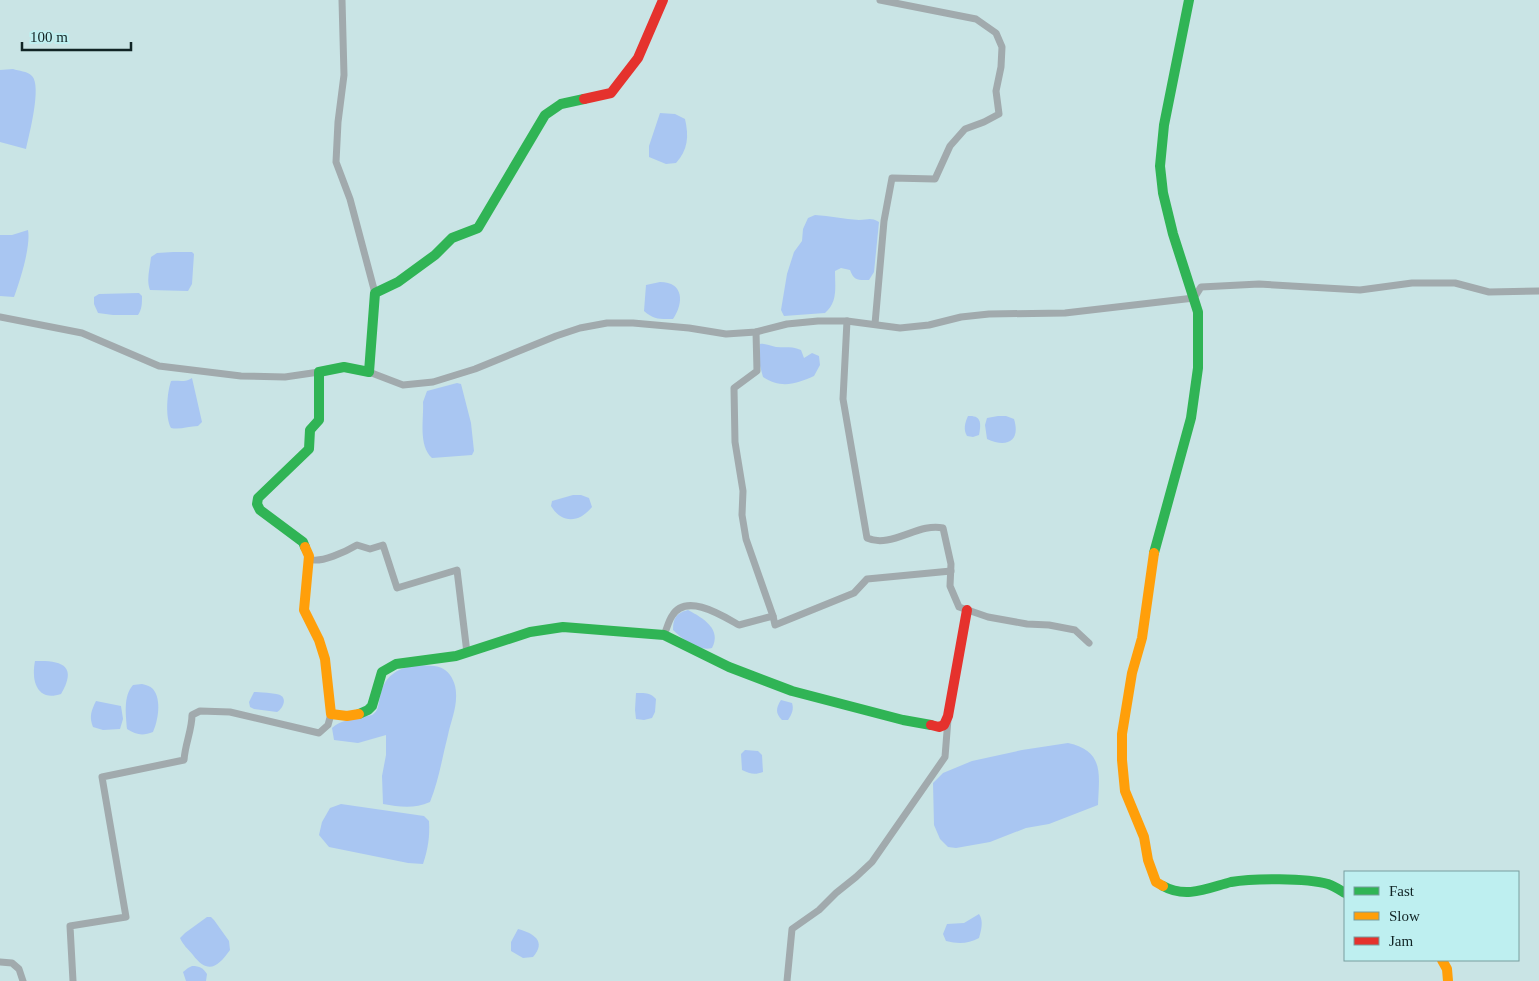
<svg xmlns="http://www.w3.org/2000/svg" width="1539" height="981" viewBox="0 0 1539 981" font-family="'Times New Roman',serif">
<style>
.water{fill:#a9c6f2}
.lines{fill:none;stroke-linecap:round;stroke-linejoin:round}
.street{stroke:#a1aaad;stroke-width:7}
.fast{stroke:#30b455;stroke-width:10}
.slow{stroke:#ff9f0a;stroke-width:10}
.jam{stroke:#e5322d;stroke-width:10}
</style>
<rect width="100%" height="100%" fill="#c9e4e5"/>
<!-- water -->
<g class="water">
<path d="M13 69C19 71 27 71 32 76 42 86 29 135 26 149L0 142V70Z"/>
<path d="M660 113 675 114 685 119C689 136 688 150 676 163L666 164 649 157V146Z"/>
<path d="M815 215C830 216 844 219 859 220 868 220 870 217 879 222L874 272 869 280C858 280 854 281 850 270L841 268 835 271C835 287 838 302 825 313L784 316 781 310 787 274 794 252 802 241 803 229 808 218Z"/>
<path d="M28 230C31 246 20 281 14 297L0 296V235H12Z"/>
<path d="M173 252H192L194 254 192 284 188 291 150 290C146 280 150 268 151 257L157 253Z"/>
<path d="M660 282C684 282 684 303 673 319 660 319 654 320 644 311L646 285Z"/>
<path d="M139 293 142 296C142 303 142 309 138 315H113L98 313 94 304V297L99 294Z"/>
<path d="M760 344C765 343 770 346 776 347 785 348 792 346 801 350L804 358 812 353 819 356 820 365 814 376C796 384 781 389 763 377L759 362Z"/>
<path d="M192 378 202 422 198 426C189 426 180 430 171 428 165 417 167 393 171 381 178 380 185 383 192 378Z"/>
<path d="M457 383 461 384 471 423 474 451 472 455 432 458C418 445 424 419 423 402L427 391Z"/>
<path d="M968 416C982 415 981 424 979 435L973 437 967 436C963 429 965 423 968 416Z"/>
<path d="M998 416H1006L1014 419C1021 442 1006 448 987 439L985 425 987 418Z"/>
<path d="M573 495H581L589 498 592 507C579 523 562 524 551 506L552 501Z"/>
<path d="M688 610C703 618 722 629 712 648 699 652 681 638 673 630 673 618 676 613 688 610Z"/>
<path d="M35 661C61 660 78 665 61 694 37 702 31 681 35 661Z"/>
<path d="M415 665C424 666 437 664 445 670 452 675 456 685 456 693 457 708 451 721 448 735 442 758 439 780 430 802 414 809 400 807 383 804L382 776 386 755V735L358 743 334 740 332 728C340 721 350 719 361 717 365 716 369 716 372 715 379 711 378 704 380 697 384 676 396 669 415 665Z"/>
<path d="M142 684C146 685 150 686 153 689 162 700 158 721 153 732 143 736 136 735 127 729 126 715 123 696 133 685Z"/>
<path d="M254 692C259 692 275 693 280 695 288 699 282 709 277 712L254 709 250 707 249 702Z"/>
<path d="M636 693C644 693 650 692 656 699L655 712 652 718 644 720 636 719 635 710Z"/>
<path d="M781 700 792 703C794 709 792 714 788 720H782C775 713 776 708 781 700Z"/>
<path d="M96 701 121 706 123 719 120 729 103 730 93 727C89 717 91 711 96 701Z"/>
<path d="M1068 743C1105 751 1099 775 1098 805L1049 824 1026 828 990 842 956 848 948 847 940 839 934 825 933 783 943 773 972 761 1022 750Z"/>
<path d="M745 750 758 751 762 755 763 772C755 775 750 774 742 770L741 754Z"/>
<path d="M341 804 424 816 429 821C430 836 428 849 423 864L408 863 329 847 319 835 322 822 330 808Z"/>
<path d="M979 914C984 921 981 931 979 938 968 944 958 944 946 941L943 934 947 924 964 923Z"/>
<path d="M207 917H211L214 920 229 941 230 950C218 967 208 975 193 955 188 949 183 945 180 938L185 933Z"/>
<path d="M518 929C533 933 547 941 533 957L523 958 511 951V942Z"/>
<path d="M192 966C200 966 203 968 207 974L206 981H186L183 972 188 968Z"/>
</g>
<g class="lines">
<!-- street -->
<g class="street">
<path d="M342 0 344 75 338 122 336 162 350 199 375 293"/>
<path d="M0 317 82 333 159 366 241 376 285 377 319 372"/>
<path d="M847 321 843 399 867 538C891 549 919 522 943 528L951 564 950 586 959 607 988 617 1027 624 1049 625 1075 630 1089 643"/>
<path d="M875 324 884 221 892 178 935 179 950 146 965 129 984 122 999 114 996 91 1001 67 1002 47 996 33 976 19 880 0"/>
<path d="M369 372 403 385 433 382 475 369 556 336 580 328 607 323H633L689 328 726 334 756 332 787 324 818 321H847L900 328 929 325 961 317 989 314 1065 313 1194 298 1201 287 1259 284 1360 290 1412 283H1455L1489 292 1539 291"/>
<path d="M309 559C320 564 347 551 357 545L370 549 383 545 397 588 457 570 467 653"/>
<path d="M773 616 775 625 854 593 867 579 951 571"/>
<path d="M664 635C667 629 668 622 672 616 686 592 723 616 739 625L773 616 746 539 742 515 743 491 735 442 734 388 757 371 756 332"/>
<path d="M0 962 12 963 19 969 23 981"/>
<path d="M73 981 70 926 126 917 102 777 184 760C185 744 192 730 192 715L200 711 230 712 319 733 328 725 331 714"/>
<path d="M787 981 792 929 819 910 836 893 856 877 872 862 945 757 948 719"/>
</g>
<!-- fast -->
<g class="fast">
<path d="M305 547 303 542 260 510 257 504 258 498 309 449 310 430 319 420V372L344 367 369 372 375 293 398 282 435 255 452 238 478 228 545 115 561 104 584 99"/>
<path d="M1154 553 1191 418 1198 368V312L1173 234 1163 193 1160 166 1164 125 1189 0"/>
<path d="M359 714 368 710 372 706 382 672 396 664 456 656 530 632 563 627 664 635 729 667 792 691 903 720 931 725"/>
<path d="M1163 886C1186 899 1208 888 1231 882 1252 878 1307 878 1328 884 1334 886 1340 890 1345 893"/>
</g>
<!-- slow -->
<g class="slow">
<path d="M305 547 309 556 304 610 319 640 325 659 331 714 347 716 359 714"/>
<path d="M1154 553 1142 638 1132 673 1122 734V760L1125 791 1144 837 1148 860 1156 882 1163 886"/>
<path d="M1442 960 1447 969 1448 981"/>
</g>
<!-- jam -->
<g class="jam">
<path d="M584 99 611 93 638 58 663 0"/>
<path d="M931 725 939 727 944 725 948 716 967 610"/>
</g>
</g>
<!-- legend -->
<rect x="1344" y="871" width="175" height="90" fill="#beeff0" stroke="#799e9f"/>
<rect x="1354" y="887" width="25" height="8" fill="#30b455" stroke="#799e9f"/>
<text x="1389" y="896" font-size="15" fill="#112425">Fast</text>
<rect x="1354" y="912" width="25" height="8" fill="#ff9f0a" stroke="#799e9f"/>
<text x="1389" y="921" font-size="15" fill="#112425">Slow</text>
<rect x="1354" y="937" width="25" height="8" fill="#e5322d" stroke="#799e9f"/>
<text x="1389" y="946" font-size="15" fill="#112425">Jam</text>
<!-- scale -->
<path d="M22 42v8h109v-8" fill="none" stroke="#112425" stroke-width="2.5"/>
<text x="30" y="42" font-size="15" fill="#112425" stroke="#beeff0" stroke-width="4" paint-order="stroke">100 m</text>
</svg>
